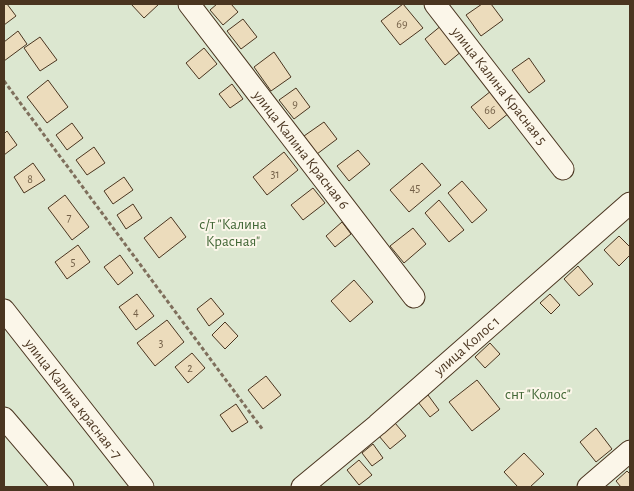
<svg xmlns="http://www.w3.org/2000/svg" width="634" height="491" viewBox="0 0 634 491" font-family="'Alegreya Sans',sans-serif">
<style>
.green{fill:#dce7d0;stroke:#887966}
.building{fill:#ecdcbc;stroke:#4a3520}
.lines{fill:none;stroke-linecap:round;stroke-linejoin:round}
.minor-casing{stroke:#4a3520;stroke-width:23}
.path{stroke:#7f6f5c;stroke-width:3;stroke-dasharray:4 2.5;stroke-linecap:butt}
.minor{stroke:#fbf6e9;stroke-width:21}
.labels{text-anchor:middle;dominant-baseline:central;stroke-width:4;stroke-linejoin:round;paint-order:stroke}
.number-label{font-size:12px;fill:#725f47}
.street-label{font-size:15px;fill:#4a3520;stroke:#fbf6e9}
.park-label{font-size:15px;fill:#436837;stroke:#fbf6e9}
</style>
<rect width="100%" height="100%" fill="#fbf6e9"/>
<!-- green -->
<rect class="green" x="4" y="4" width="626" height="483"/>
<!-- building -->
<g class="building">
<path d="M4 4H7L16 16 4 25Z"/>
<path d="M131 4H159L144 18Z"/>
<path d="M217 4H231L238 12 223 25 210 10Z"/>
<path d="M403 4 423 28 400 45 381 21Z"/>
<path d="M482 4H491L503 20 481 36 466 15Z"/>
<path d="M243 19 257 37 241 49 227 31Z"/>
<path d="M442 25 462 51 445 65 425 39Z"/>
<path d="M18 31 27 44 4 61V42Z"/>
<path d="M40 37 57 60 40 71 24 48Z"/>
<path d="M204 48 217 64 199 79 186 63Z"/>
<path d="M274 52 291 77 271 91 254 67Z"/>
<path d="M529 58 545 81 529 93 512 70Z"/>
<path d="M48 80 68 107 47 123 27 97Z"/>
<path d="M232 84 243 99 230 108 219 94Z"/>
<path d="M296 88 310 107 294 119 279 100Z"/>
<path d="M491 91 509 113 489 129 471 107Z"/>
<path d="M324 122 337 139 317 154 304 136Z"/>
<path d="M72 123 83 138 67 150 56 135Z"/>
<path d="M7 131 17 145 4 155V134Z"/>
<path d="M94 147 105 163 87 175 76 160Z"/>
<path d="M358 150 370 164 349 181 337 166Z"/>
<path d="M284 152 298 170 267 195 253 177Z"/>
<path d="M33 163 45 180 24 193 14 177Z"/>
<path d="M422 163 441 185 409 212 390 190Z"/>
<path d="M124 177 133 190 113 204 104 191Z"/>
<path d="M462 181 487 210 472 223 448 193Z"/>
<path d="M313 188 325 203 303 220 291 205Z"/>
<path d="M65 195 89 227 72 240 48 208Z"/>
<path d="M439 200 464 230 449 242 425 213Z"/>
<path d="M133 204 142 218 126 229 117 215Z"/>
<path d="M171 217 186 237 159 258 144 238Z"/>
<path d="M342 222 351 234 335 247 326 236Z"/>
<path d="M413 228 426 244 404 263 390 246Z"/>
<path d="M619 236 630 247V255L619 266 604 250Z"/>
<path d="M78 245 90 262 67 279 55 262Z"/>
<path d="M120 255 133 273 118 285 104 267Z"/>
<path d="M578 266 593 284 579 296 564 279Z"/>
<path d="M354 280 373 302 350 322 331 301Z"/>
<path d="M137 294 154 316 136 330 119 307Z"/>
<path d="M550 294 560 305 551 314 540 303Z"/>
<path d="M211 298 224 314 209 326 197 309Z"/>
<path d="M167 320 184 342 155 366 137 343Z"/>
<path d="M225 322 238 336 225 349 212 335Z"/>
<path d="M490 343 500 354 485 368 475 357Z"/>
<path d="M192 353 205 368 188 383 175 367Z"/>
<path d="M266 376 281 395 263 409 248 390Z"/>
<path d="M477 380 500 409 472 431 449 402Z"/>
<path d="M428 395 439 410 430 417 418 402Z"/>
<path d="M236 404 248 422 232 432 220 415Z"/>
<path d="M395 423 406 436 390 449 379 436Z"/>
<path d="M596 428 612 449 596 462 580 442Z"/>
<path d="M373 444 383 458 372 466 362 453Z"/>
<path d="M524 453 544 474 530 487H518L504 472Z"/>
<path d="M359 460 372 475 359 485 347 470Z"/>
<path d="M627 471 630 474V487H621L616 481Z"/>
</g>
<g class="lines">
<defs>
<g id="minor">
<path d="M189 4 414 297"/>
<path d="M435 4 563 169"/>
<path d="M4 310 143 487"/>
<path d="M4 418 63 487"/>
<path d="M302 487 377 425 630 203"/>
<path d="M588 487 630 451"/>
</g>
</defs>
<!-- minor casing -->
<use href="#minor" class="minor-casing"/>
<!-- path -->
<path class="path" d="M4 81 263 430"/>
<!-- minor -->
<use href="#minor" class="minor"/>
</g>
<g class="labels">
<!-- number labels -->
<g class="number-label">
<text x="402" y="24">69</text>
<text x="295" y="104">9</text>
<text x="490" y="110">66</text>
<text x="275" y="174">31</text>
<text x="30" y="179">8</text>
<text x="415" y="188">45</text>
<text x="69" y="217">7</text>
<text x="73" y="262">5</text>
<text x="136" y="312">4</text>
<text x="161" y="343">3</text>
<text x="190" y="368">2</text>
</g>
<!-- street labels -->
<g class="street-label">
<text transform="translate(499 86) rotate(52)">улица Калина Красная 5</text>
<text transform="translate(301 150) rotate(52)">улица Калина Красная 6</text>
<text transform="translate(467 346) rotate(-41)">улица Колос 1</text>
<text transform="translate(73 399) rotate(52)">улица Калина красная -7</text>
</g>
<!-- park labels -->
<g class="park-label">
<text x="233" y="224">с/т "Калина<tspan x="233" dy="17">Красная"</tspan></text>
<text x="538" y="394">снт "Колос"</text>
</g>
</g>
<!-- border -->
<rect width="634" height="491" fill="none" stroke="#4a3520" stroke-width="10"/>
</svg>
